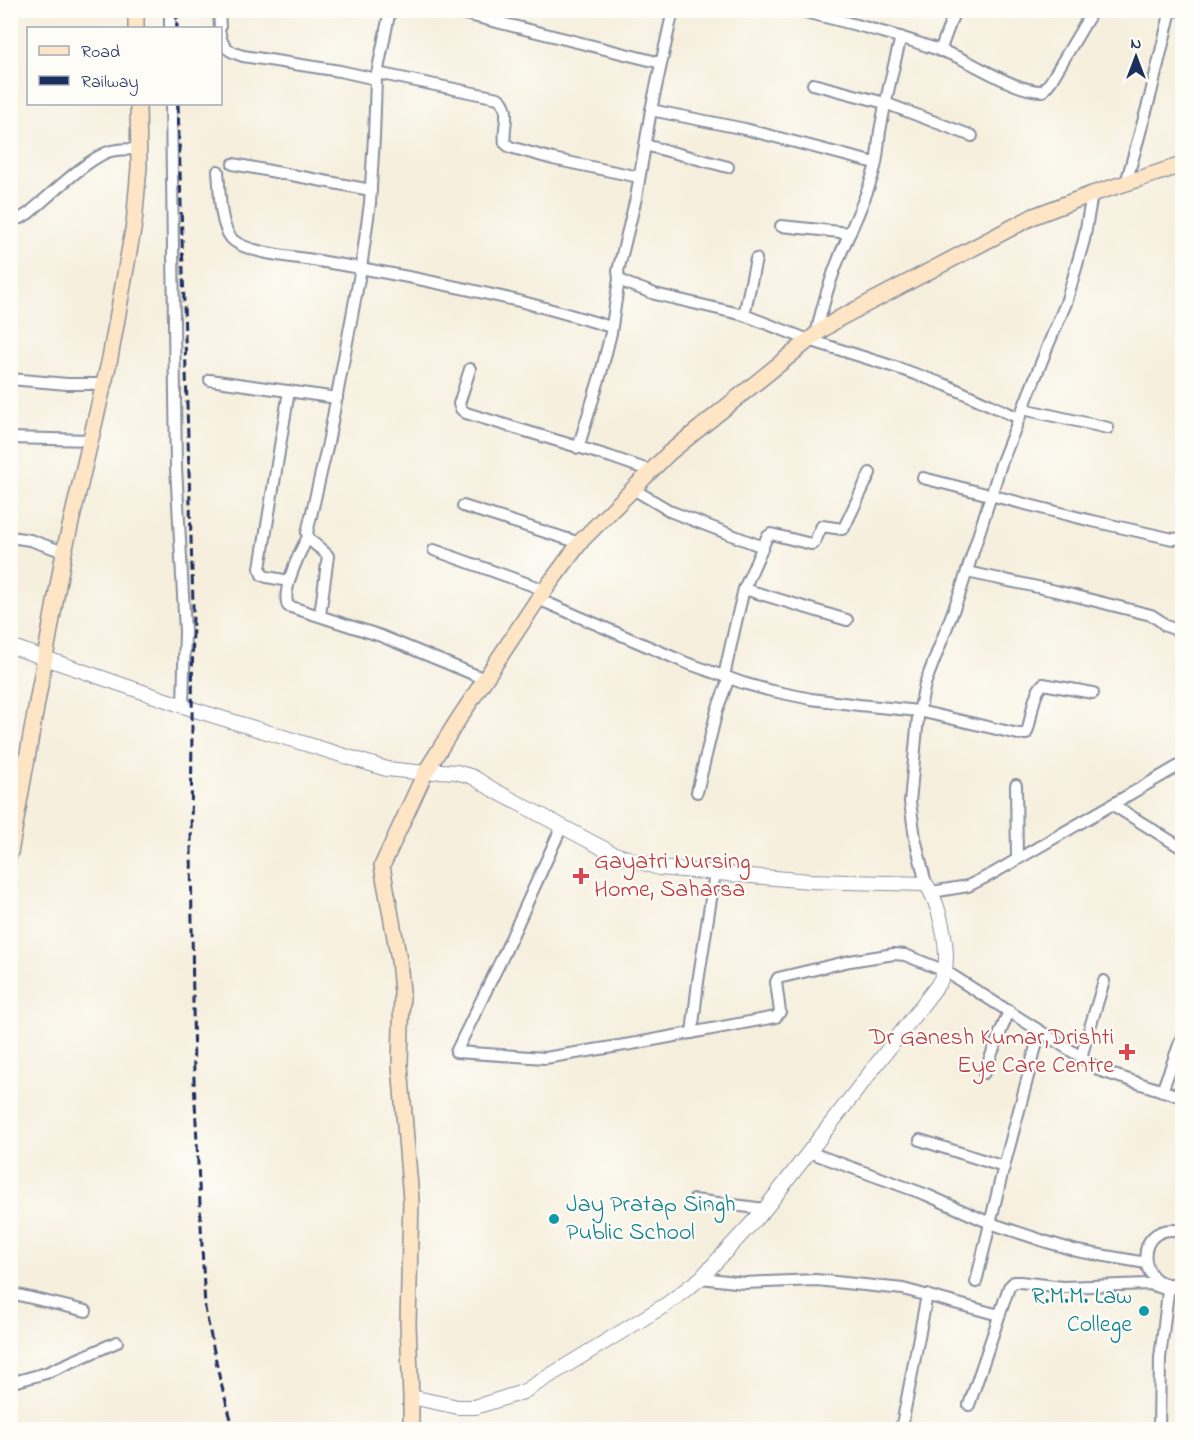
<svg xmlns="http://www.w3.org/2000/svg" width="1193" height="1440" viewBox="0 0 1193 1440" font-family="'Indie Flower',sans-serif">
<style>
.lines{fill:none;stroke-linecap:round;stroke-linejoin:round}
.minor-casing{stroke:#888f9e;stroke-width:14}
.tertiary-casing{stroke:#888f9e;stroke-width:16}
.secondary-casing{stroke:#888f9e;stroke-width:18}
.minor{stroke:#fff;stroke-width:10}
.tertiary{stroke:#fff;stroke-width:14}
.secondary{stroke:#fde5c5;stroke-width:15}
.rail{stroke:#1b2f5e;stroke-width:3;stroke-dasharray:9 4.5;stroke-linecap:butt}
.health-dot{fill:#e0444e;stroke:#fdfcf7;stroke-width:2}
.culture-dot{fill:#0f9aa8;stroke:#fdfcf7;stroke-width:2}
.labels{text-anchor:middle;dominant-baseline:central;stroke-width:4.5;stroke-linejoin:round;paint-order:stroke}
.health-label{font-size:24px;fill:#be3a42;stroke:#fdfcf7;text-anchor:start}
.culture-label{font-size:24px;fill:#0d838f;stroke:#fdfcf7;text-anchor:start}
</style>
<rect width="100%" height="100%" fill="#fdfcf7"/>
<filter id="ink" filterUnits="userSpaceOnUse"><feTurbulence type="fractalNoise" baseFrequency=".0167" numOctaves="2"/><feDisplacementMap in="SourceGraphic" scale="12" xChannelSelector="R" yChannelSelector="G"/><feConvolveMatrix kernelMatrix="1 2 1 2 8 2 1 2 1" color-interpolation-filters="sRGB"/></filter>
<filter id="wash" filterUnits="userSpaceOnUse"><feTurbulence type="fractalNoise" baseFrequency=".008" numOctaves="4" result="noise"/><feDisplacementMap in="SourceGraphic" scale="24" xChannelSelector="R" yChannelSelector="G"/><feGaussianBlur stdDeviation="1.35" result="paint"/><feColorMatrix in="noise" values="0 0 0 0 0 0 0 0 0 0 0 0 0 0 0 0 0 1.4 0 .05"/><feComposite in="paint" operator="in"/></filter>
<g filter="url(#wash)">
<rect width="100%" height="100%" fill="#f6efdd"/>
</g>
<g filter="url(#ink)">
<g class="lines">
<defs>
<g id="minor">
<path d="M170 10V28"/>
<path d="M219 10 220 28"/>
<path d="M445 10 469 15 661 63"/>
<path d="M673 10 651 110 636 198 618 271 619 279 628 284 655 294 744 315 809 340 901 369 946 385 1019 418"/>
<path d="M797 10C841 21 885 31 927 46 940 50 954 55 966 61 987 71 1020 92 1043 91L1051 81 1093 10"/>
<path d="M1179 10 1182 12"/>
<path d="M220 34C222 48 230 52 243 56L340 71 376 79"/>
<path d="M940 51 955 10"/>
<path d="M377 73 498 98C513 108 502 128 505 143L510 147 553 159 639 177"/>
<path d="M813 84 885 103 972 136"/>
<path d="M171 104 176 467 185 631 183 706"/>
<path d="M651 110 745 129 875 163"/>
<path d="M645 145 728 167"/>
<path d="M233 164 371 190"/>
<path d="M218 171C220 190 219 223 231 238 244 253 293 257 313 260 382 271 451 285 519 301 550 309 581 318 611 327"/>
<path d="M1126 183 1150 97 1171 10"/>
<path d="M10 219 21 218 29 213C47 198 90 156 111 151 119 149 130 149 139 149"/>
<path d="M781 226 850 233"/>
<path d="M744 315 756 259"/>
<path d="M816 335C823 301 833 270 847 239 857 217 867 195 874 171 878 159 878 144 880 131 886 99 893 68 901 37"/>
<path d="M470 369 459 404 461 409 466 413 611 457 651 471"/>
<path d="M10 379 67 384H104"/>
<path d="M210 380 337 398"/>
<path d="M289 391 260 568 262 575 267 577 289 581"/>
<path d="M1023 409 1108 428"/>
<path d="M10 438 91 440"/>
<path d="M578 448 601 373 611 333 619 279"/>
<path d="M923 478 1088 520 1173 539 1182 538"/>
<path d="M633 489 672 512 763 547"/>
<path d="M463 506 580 543"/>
<path d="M10 537 30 540 64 552"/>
<path d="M308 537C300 551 281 591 288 606L381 636 485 679"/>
<path d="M434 550 545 590"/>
<path d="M967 572 1056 591 1151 615 1159 620 1166 626 1182 632"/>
<path d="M744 589 847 620"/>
<path d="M538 599 684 662 743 683 768 690 811 699 859 705 919 711 1018 734H1026L1028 729C1032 715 1033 694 1043 684L1093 693"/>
<path d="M320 615 328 556C322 548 309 543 307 533L328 443 361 268 370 203 374 137 376 79 390 10"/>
<path d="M724 676 736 622 744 589 767 537 771 534 811 544 814 543 822 526 842 529 844 528 870 473"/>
<path d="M1016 785 1017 859"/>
<path d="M697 792 717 710 729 678"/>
<path d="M1113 805 1182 848"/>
<path d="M562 826 503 956 456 1052 545 1058 637 1043 776 1017 780 1012 776 982 778 978 850 961 894 954 905 955 945 971 1081 1057 1101 1071 1182 1097"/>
<path d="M926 884 915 838 910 802 918 717 925 684 960 593 1001 464 1049 343 1066 303 1084 240 1092 194"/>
<path d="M932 892 968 886 992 874 1182 764"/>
<path d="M692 1033 698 982 715 873"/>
<path d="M1081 1057 1104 981"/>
<path d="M984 1073 1009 1011"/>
<path d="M1162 1091 1182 1037"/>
<path d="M920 1140 1004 1167"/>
<path d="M809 1152 927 1195 990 1223 1047 1242 1077 1251 1146 1263"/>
<path d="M694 1200 765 1209"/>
<path d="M1182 1231C1129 1220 1138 1298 1182 1282"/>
<path d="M701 1278 744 1283 816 1280 903 1289 999 1315"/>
<path d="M976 1282 1001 1178 1040 1031"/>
<path d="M10 1293 86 1311"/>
<path d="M10 1383 46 1373 117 1342"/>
<path d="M969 1405 1009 1287 1014 1282H1020L1063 1287 1149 1284 1169 1290"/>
<path d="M901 1430 927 1295"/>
<path d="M1159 1430 1160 1358 1169 1284"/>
</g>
<path id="tertiary" d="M10 646 192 709 387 769 425 773 441 771 456 772 473 777 492 789 612 853 659 868 809 881 926 884C939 902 949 946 945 969 944 975 940 981 937 986L765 1209 701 1278 667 1304 523 1392 475 1407H458L411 1397"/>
<g id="secondary">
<path d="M136 10V28"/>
<path d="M10 853 64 552 110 358 134 224 139 167 138 104"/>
<path d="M411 1430V1397L408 1324 411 1200 400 1065 402 992 399 960 382 866 425 773 456 723 538 599 582 540 669 453 819 332 838 319 1034 216 1092 194 1182 165"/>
</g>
</defs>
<!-- minor casing -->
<use href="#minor" class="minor-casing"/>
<!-- tertiary casing -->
<use href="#tertiary" class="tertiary-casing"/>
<!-- secondary casing -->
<use href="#secondary" class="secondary-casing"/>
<!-- minor -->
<use href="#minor" class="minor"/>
<!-- tertiary -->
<use href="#tertiary" class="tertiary"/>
<!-- secondary -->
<use href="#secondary" class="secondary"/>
<!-- rail -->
<g class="rail">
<path d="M177 10V28"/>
<path d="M178 104 193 604 191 848 194 1080 205 1308 220 1380 234 1430"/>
</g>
</g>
</g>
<!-- markers -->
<g class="health-dot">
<path d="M578 867h6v6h6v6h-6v6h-6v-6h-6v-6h6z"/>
<path d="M1124 1043h6v6h6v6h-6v6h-6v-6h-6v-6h6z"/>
</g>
<g class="culture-dot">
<circle cx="554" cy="1219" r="6"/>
<circle cx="1144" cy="1311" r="6"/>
</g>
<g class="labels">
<!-- health labels -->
<g class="health-label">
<text x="594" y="862">Gayatri Nursing<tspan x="594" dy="28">Home, Saharsa</tspan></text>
<text x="1114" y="1038" text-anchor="end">Dr Ganesh Kumar,Drishti<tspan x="1114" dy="28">Eye Care Centre</tspan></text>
</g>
<!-- culture labels -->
<g class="culture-label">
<text x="566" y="1205">Jay Pratap Singh<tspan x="566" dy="28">Public School</tspan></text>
<text x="1132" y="1297" text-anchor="end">R.M.M. Law<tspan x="1132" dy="28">College</tspan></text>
</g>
</g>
<!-- margin -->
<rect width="1193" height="1440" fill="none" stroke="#fdfcf7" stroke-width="36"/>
<!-- legend -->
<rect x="27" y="27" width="195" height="78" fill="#fdfcf7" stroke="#a3aaba" stroke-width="1.5"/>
<rect x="39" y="46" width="30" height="9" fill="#fde5c5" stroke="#a3aaba" stroke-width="1.5"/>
<text x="81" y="57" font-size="18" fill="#1b2f5e">Road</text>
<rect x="39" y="76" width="30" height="9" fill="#1b2f5e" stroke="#a3aaba" stroke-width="1.5"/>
<text x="81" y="87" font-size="18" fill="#1b2f5e">Railway</text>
<!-- north arrow -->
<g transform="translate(1136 57)" stroke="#fdfcf7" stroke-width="4.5" paint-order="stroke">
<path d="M0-4.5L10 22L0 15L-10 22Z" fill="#1b2f5e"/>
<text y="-9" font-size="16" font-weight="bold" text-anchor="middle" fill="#1b2f5e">N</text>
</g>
</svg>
